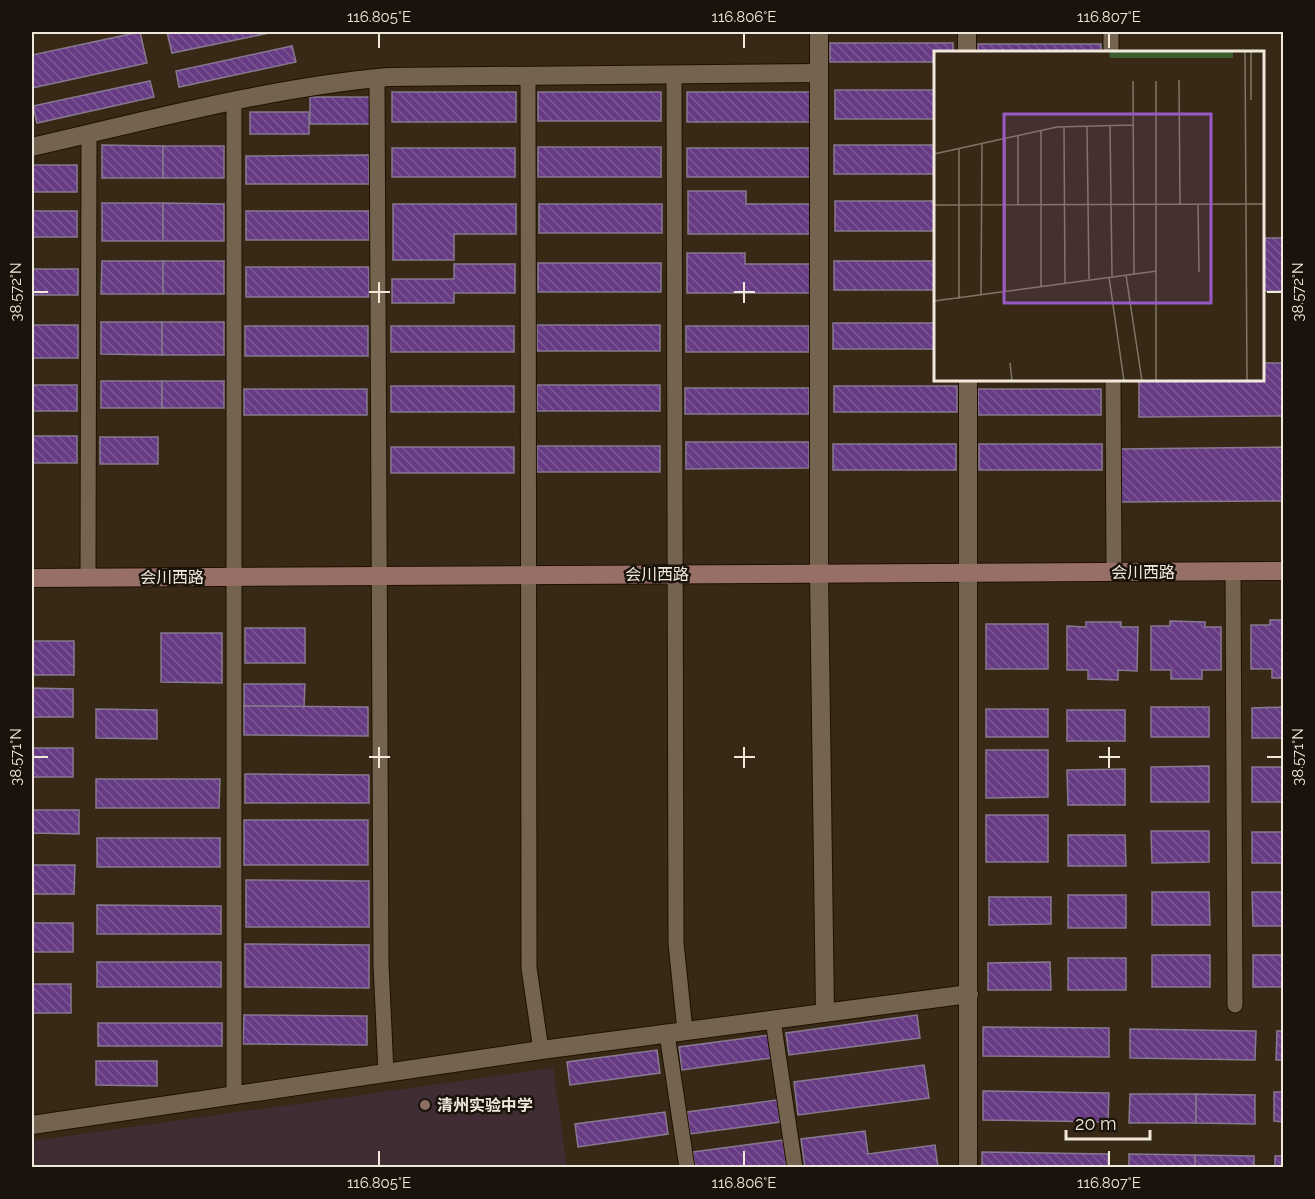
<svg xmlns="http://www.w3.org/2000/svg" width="1315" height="1199" viewBox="0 0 1315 1199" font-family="Raleway,'Noto Sans SC',sans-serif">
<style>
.education{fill:#402d34}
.building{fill:url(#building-back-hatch);stroke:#867990;stroke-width:1.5}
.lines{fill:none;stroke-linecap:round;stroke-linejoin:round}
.lane-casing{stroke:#1e1101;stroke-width:17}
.street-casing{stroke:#1e1101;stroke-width:20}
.secondary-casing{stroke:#1e1101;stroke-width:20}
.lane{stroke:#74644f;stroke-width:15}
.street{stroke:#74644f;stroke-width:18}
.secondary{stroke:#986f67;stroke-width:18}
.ticks{fill:none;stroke:#f1e8dc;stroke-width:2}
.education-dot{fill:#8d6e63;stroke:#19130b;stroke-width:2}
.labels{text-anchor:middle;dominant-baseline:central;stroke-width:5;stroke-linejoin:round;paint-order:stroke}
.street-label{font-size:16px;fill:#f1e8dc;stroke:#19130b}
.poi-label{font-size:16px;font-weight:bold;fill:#f1e8dc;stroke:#19130b;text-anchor:start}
.inset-road{fill:none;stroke:#817565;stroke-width:1.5}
.view{fill:#985bc6;fill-opacity:0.15;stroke:#985bc6;stroke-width:3}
.inset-edge{fill:none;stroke:#f1e8dc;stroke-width:3}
.neatline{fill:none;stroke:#f1e8dc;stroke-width:2}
.ticks-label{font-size:15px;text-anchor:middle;fill:#f1e8dc}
</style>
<defs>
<pattern id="building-back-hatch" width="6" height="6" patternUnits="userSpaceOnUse" patternTransform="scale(1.5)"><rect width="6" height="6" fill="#663b83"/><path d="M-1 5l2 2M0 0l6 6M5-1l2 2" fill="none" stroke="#7c5794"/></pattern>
</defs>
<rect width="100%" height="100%" fill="#372916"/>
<!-- education -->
<path class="education" d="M553 1068 567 1167H32V1141Z"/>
<!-- building -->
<g class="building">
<path d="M140 32 147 63 32 88V55Z"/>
<path d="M167 32H274L172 53Z"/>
<path d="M830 43H953V52H936V62H830Z"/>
<rect x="978" y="44" width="123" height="8"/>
<path d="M292 46 296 62 179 87 176 71Z"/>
<path d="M150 81 154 97 37 123 33 106Z"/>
<rect x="835" y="90" width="101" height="29"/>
<rect x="392" y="92" width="124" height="30"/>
<rect x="538" y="92" width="123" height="29"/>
<rect x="687" y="92" width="123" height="30"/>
<rect x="310" y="97" width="60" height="27"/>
<rect x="250" y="112" width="59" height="22"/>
<path d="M102 145 163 146V178H102Z"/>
<rect x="834" y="145" width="102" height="29"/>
<rect x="163" y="146" width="61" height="32"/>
<rect x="538" y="147" width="123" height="30"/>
<rect x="392" y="148" width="123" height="29"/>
<rect x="687" y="148" width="123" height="29"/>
<path d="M369 155V184H246V156Z"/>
<path d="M32 165H77V192H32V201Z"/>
<path d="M688 191H746V204H811V234H688Z"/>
<rect x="835" y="201" width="101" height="30"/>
<rect x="102" y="203" width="61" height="38"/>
<path d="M163 203 224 204V241H163Z"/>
<path d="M393 204H516V234H454V260H393Z"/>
<rect x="539" y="204" width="123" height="29"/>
<rect x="32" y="211" width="45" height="26"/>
<rect x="246" y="211" width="123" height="29"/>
<rect x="1262" y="238" width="22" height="53"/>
<path d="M687 253H745V264H810V293H687Z"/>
<path d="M102 261H163V294H101Z"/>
<rect x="163" y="261" width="61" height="33"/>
<rect x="834" y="261" width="102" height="29"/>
<rect x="538" y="263" width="123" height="29"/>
<path d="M454 264H515V293H454V303H392V279H454Z"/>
<rect x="246" y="267" width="123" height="30"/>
<rect x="32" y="269" width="46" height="26"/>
<path d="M101 322H162V355L101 354Z"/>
<rect x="162" y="322" width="62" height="33"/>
<rect x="833" y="323" width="103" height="26"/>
<rect x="32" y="325" width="46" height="33"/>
<rect x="537" y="325" width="123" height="26"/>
<rect x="245" y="326" width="123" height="30"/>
<rect x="391" y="326" width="123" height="26"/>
<rect x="686" y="326" width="123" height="26"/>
<path d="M1262 363H1284V416L1139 417V380H1262Z"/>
<rect x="101" y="381" width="61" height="27"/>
<rect x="162" y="381" width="62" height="27"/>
<rect x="32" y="385" width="45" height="26"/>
<rect x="537" y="385" width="123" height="26"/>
<rect x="391" y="386" width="123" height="26"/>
<rect x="834" y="386" width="123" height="26"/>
<rect x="685" y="388" width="124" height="26"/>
<rect x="244" y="389" width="123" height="26"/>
<rect x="978" y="389" width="123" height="26"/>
<rect x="32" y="436" width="45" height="27"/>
<rect x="100" y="437" width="58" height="27"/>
<path d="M686 442H809V468L686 469Z"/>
<rect x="833" y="444" width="123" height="26"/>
<rect x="979" y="444" width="123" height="26"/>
<rect x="537" y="446" width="123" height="26"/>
<rect x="391" y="447" width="123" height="26"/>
<path d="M1284 447V501L1120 502 1119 449Z"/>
<path d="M1270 620H1284V678H1272V669H1251V625H1270Z"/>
<path d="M1170 621 1205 622V627H1221V670H1202V679H1171V670H1151V626H1170Z"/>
<path d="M1086 622H1121V627H1138L1137 671 1118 670V680L1088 679V670H1067V626L1086 627Z"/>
<rect x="986" y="624" width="62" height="45"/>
<rect x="245" y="628" width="60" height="35"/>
<path d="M161 633H222V683L161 682Z"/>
<rect x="32" y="641" width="42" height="34"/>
<path d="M244 684H305L304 707 244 706Z"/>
<path d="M32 688 73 689V717H32Z"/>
<path d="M244 706 368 707V736L244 735Z"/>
<rect x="1151" y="707" width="58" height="30"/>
<path d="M1284 707V738H1252V708Z"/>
<path d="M96 709 157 710V739L96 738Z"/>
<rect x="986" y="709" width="62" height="28"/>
<rect x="1067" y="710" width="58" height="31"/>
<rect x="32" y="748" width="41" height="29"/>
<path d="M986 750H1048V797L986 798Z"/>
<path d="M1209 766V802H1151V767Z"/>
<rect x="1252" y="767" width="32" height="35"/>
<path d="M1125 769V805H1068L1067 770Z"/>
<path d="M245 774 369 775V803H245Z"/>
<path d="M96 779H220L219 808H96Z"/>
<path d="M32 810H79V834L32 833Z"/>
<rect x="986" y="815" width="62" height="47"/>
<rect x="244" y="820" width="124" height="45"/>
<path d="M1151 831H1209V862L1152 863Z"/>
<rect x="1252" y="832" width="32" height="31"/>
<path d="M1068 835H1125L1126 866H1068Z"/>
<rect x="97" y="838" width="123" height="29"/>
<path d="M32 865H75L74 894H32Z"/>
<path d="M246 880 369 881V927H246Z"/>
<path d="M1152 892H1209L1210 925H1152Z"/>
<path d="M1252 892H1284V926H1253Z"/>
<rect x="1068" y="895" width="58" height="33"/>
<path d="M989 897H1051V924L989 925Z"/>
<path d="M97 905 221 906V934H97Z"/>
<rect x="32" y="923" width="41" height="29"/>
<path d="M245 944 369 945V988L245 987Z"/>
<rect x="1152" y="955" width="58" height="32"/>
<rect x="1253" y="955" width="31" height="32"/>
<rect x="1068" y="958" width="58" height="32"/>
<rect x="97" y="962" width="124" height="25"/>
<path d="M1050 962 1051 990H988V963Z"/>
<rect x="32" y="984" width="39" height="29"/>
<path d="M244 1015 367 1016V1045L243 1044Z"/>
<path d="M917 1015 920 1038 789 1055 786 1033Z"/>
<rect x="98" y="1023" width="124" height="23"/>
<path d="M983 1027 1109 1028V1057L983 1056Z"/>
<path d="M1130 1029 1256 1031 1255 1060 1130 1058Z"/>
<path d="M1277 1031H1284V1060H1276Z"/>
<path d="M769 1035 772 1058 682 1070 679 1047Z"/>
<path d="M657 1050 660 1073 570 1085 567 1062Z"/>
<path d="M96 1061H157V1086L96 1085Z"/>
<path d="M924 1065 929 1098 798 1115 794 1082Z"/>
<path d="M983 1091 1109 1093 1108 1122 983 1120Z"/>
<path d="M1274 1092H1284V1122L1274 1121Z"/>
<path d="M1130 1094H1196V1123H1129Z"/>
<path d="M1196 1094 1255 1095V1124L1196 1123Z"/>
<path d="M777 1100 780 1122 690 1134 687 1112Z"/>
<path d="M665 1112 668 1134 578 1147 575 1124Z"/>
<path d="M865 1131 868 1154 935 1145 938 1167 805 1168 801 1139Z"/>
<path d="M783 1140 787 1168H695L693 1152Z"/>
<path d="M982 1152 1108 1154V1168H982Z"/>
<path d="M1129 1154 1195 1155V1168H1129Z"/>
<path d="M1195 1155 1254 1156V1168H1195Z"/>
<rect x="1275" y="1156" width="9" height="12"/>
</g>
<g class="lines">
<defs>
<g id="lane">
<path d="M1111 32V52"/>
<path d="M674 74 676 943 685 1031"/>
<path d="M528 76 529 968 541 1050"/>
<path d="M377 78 381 964 386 1073"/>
<path d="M1113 380 1114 572"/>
<path d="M1233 571 1235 1005"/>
<path d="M88 578 89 134"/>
<path d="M773 1020 795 1168"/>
<path d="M667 1034 687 1168"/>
<path d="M234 1095V100"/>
</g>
<g id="street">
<path d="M819 32V574L825 1013"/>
<path d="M967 32V52"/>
<path d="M32 147C150 120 267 88 388 77L819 73"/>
<path d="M32 1125 541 1050 969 994"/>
<path d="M968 1168V380"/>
</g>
<path id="secondary" d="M32 578 1284 571"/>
</defs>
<!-- lane casing -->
<use href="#lane" class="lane-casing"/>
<!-- street casing -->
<use href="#street" class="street-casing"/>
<!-- secondary casing -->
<use href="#secondary" class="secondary-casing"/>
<!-- lane -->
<use href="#lane" class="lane"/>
<!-- street -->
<use href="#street" class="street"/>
<!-- secondary -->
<use href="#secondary" class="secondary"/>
</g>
<!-- ticks -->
<path class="ticks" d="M379 33V48M744 33V48M1109 33V48M379 282V303M744 282V303M33 292H48M369 292H390M734 292H755M1267 292H1282M379 747V768M744 747V768M1109 747V768M33 757H48M369 757H390M734 757H755M1099 757H1120M1267 757H1282M379 1151V1166M744 1151V1166M1109 1151V1166"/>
<!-- markers -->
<circle class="education-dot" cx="425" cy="1105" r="6"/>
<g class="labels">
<!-- street labels -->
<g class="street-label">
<text x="1143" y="572">会川西路</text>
<text x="657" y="574">会川西路</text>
<text x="172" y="577">会川西路</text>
</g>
<!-- poi labels -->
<g class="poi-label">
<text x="437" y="1105">清州实验中学</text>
</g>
</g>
<!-- overview -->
<g transform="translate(934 51)">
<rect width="330" height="330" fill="#372916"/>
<path d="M175 0H299V7H176Z" fill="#3c5e2e"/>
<path class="inset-road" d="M311 0 313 330M317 0V49M245 29 246 153M199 30 200 223M222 30V330M130 75 131 232M153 75 155 228M176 75 178 225M0 103 123 76 199 74M264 153 265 221M0 154 330 153M84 154V84M192 224 208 330M175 226 190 330M107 235V79M71 241V87M47 244 48 92M25 248V98M0 250 223 220M76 312 78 330"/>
<path class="view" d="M70 63H277V252H70Z"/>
<rect width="330" height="330" class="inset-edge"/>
</g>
<!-- border -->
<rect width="1315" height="1199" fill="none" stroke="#19130b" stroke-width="66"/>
<!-- scale -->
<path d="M1066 1130v9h84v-9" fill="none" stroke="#f1e8dc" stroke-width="3"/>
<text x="1075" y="1130" font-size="18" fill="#f1e8dc" stroke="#19130b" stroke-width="4.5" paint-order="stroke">20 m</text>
<rect x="33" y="33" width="1249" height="1133" class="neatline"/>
<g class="ticks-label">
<text x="379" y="22">116.805°E</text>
<text x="744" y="22">116.806°E</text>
<text x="1109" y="22">116.807°E</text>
<text transform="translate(16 292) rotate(-90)" y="5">38.572°N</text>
<text transform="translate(1298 292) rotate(-90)" y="5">38.572°N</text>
<text transform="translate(16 757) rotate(-90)" y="5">38.571°N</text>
<text transform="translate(1298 757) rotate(-90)" y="5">38.571°N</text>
<text x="379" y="1188">116.805°E</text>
<text x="744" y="1188">116.806°E</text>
<text x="1109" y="1188">116.807°E</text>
</g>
</svg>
